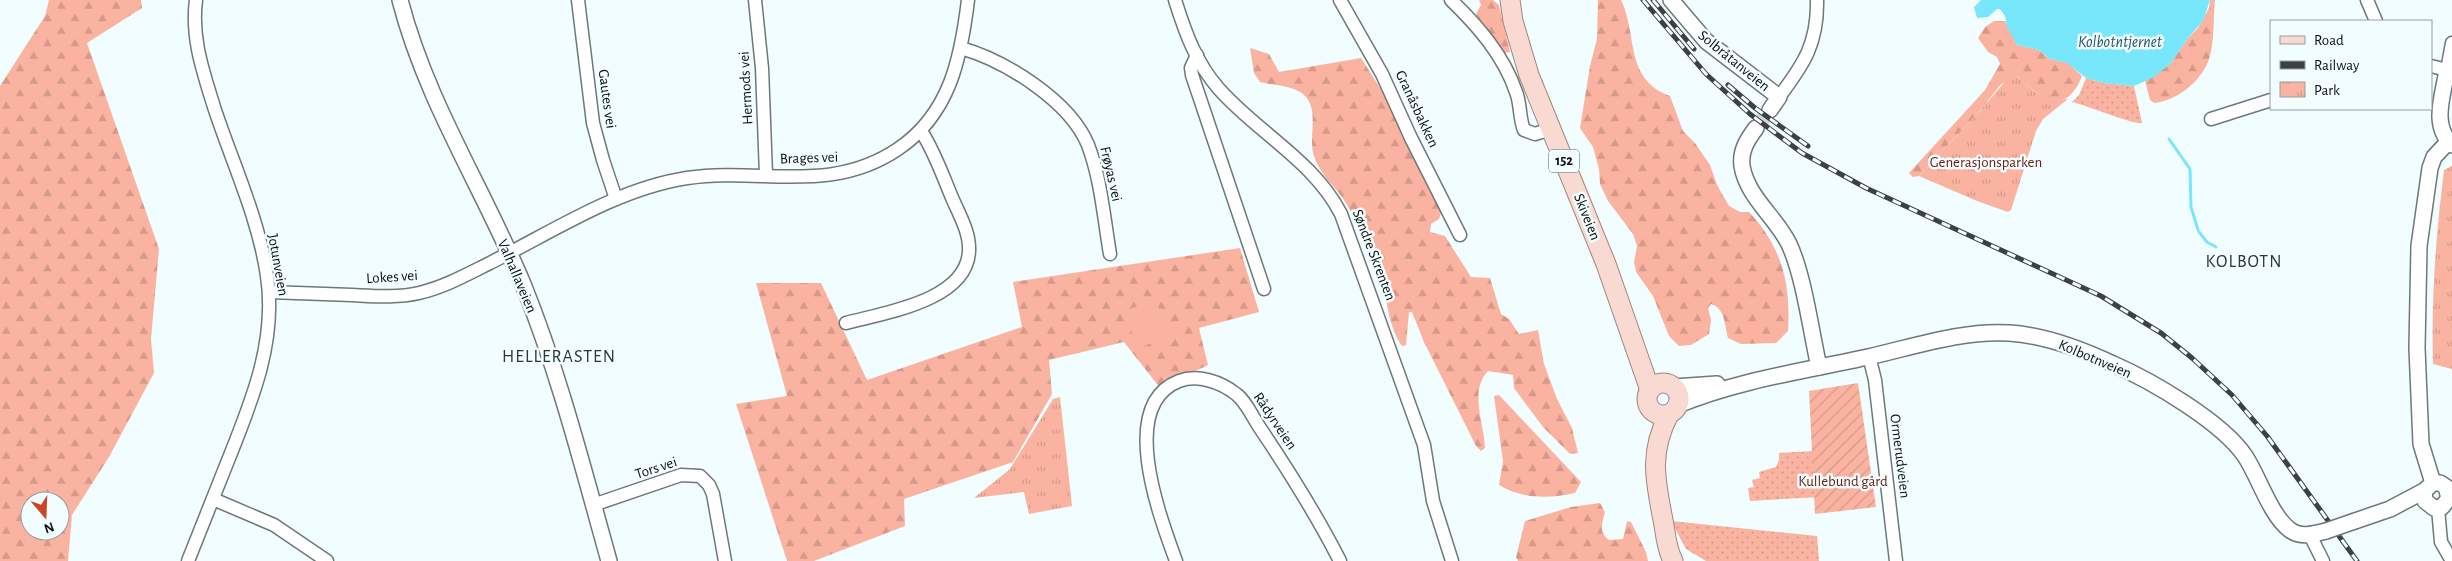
<svg xmlns="http://www.w3.org/2000/svg" width="2452" height="561" viewBox="0 0 2452 561" font-family="'Alegreya Sans',sans-serif">
<style>
.grass{fill:url(#grass-dots)}
.forest{fill:url(#forest-firs);fill-rule:evenodd}
.park{fill:url(#park-tufts)}
.garden{fill:url(#garden-furrows)}
.pitch{fill:#fbb3a1}
.water{fill:#79e7fb}
.lines{fill:none;stroke-linecap:round;stroke-linejoin:round}
.stream{stroke:#79e7fb;stroke-width:3}
.tertiary-tunnel{stroke:#cfd9db;stroke-width:15;stroke-dasharray:15 8;stroke-linecap:butt}
.minor-casing{stroke:#6e7879;stroke-width:15}
.tertiary-casing{stroke:#6e7879;stroke-width:18}
.primary-casing{stroke:#a2837c;stroke-width:21}
.minor{stroke:#fff;stroke-width:12}
.tertiary{stroke:#fff;stroke-width:15}
.primary{stroke:#f8dad3;stroke-width:19}
.rail-casing{stroke:#3c4142;stroke-width:5}
.rail{stroke:#f2fdff;stroke-width:3;stroke-dasharray:9;stroke-linecap:butt}
.tertiary-bridge-casing{stroke:#6e7879;stroke-width:18;stroke-linecap:butt}
.tertiary-bridge{stroke:#fff;stroke-width:15}
.labels{text-anchor:middle;dominant-baseline:central;stroke-width:5;stroke-linejoin:round;paint-order:stroke}
.shield{fill:#f2fdff;stroke:#505657;stroke-width:1}
.shield-label{font-size:14px;font-weight:bold;fill:#0b0e0f}
.street-label{font-size:15px;fill:#0b0e0f;stroke:#f2fdff}
.park-label{font-size:15px;fill:#681f0e;stroke:#f2fdff}
.water-label{font-size:16px;font-style:italic;fill:#24545d;stroke:#f2fdff}
.quarter-label{font-size:18px;letter-spacing:1px;fill:#2e3638;stroke:#f2fdff}
</style>
<defs>
<pattern id="grass-dots" width="8" height="8" patternUnits="userSpaceOnUse" patternTransform="scale(1.25)"><rect width="8" height="8" fill="#fbb3a1"/><path d="M2 2h.1M6 6h.1" fill="none" stroke="#d69989" stroke-width="1.8" stroke-linecap="round"/></pattern>
<pattern id="forest-firs" width="22" height="20" patternUnits="userSpaceOnUse" patternTransform="scale(1.25)"><rect width="22" height="20" fill="#fbb3a1"/><path d="M5 1l3.5 6h-7zM16 11l3.5 6h-7z" fill="#d69989"/></pattern>
<pattern id="park-tufts" width="24" height="20" patternUnits="userSpaceOnUse" patternTransform="scale(1.25)"><rect width="24" height="20" fill="#fbb3a1"/><path d="M3 7l-1-3M5 7V3M7 7l1-3M15 17l-1-3M17 17v-4M19 17l1-3" fill="none" stroke="#d69989"/></pattern>
<pattern id="garden-furrows" width="10" height="10" patternUnits="userSpaceOnUse" patternTransform="scale(1.25)"><rect width="10" height="10" fill="#fbb3a1"/><path d="M-1 1l2-2M0 10L10 0M9 11l2-2" fill="none" stroke="#d69989"/></pattern>
</defs>
<rect width="100%" height="100%" fill="#f2fdff"/>
<!-- grass -->
<g class="grass">
<path d="M2086 78 2103 83 2134 86 2142 123C2134 125 2086 105 2072 102L2079 95Z"/>
<path d="M1814 451 1818 497 1750 501 1748 488 1754 487 1752 480 1760 478 1759 472 1776 467 1779 460V453Z"/>
<path d="M1671 521 1817 536 1819 561H1706L1686 549Z"/>
</g>
<!-- forest -->
<g class="forest">
<path d="M49 0H141L142 8 87 43 159 249 151 339 154 373 109 457 72 515 68 561H0V86L45 16ZM30 501H60V531H30Z"/>
<path d="M1479 0H1493L1499 5 1510 52 1505 53 1499 44 1493 41 1476 14 1481 5Z"/>
<path d="M1598 0H1621C1638 35 1624 79 1670 96L1683 131 1695 143 1710 165 1717 185 1729 206 1740 212H1749C1782 247 1791 284 1788 331L1776 343 1741 344 1728 338C1725 326 1725 308 1711 304L1708 308 1711 320 1709 334 1691 345 1679 346 1669 336 1653 296 1636 272 1634 262 1637 246 1633 234 1608 201 1600 184 1599 169 1593 147 1580 128 1590 66 1597 39Z"/>
<path d="M2210 0H2215C2213 19 2215 44 2208 62 2199 83 2176 101 2154 103L2150 100 2145 81 2170 64 2188 38 2198 28 2209 8Z"/>
<path d="M1994 21H2005L2017 45 2039 50 2050 59 2068 63 2082 76C2066 117 2042 99 2018 77L2001 84 1980 111 1919 176 1913 177 1909 173 1985 90 2000 64 1997 57 1988 52 1978 38 1985 27Z"/>
<path d="M1250 48 1269 54 1279 72 1361 58 1391 105 1411 152 1442 210 1439 219 1431 224 1430 232 1445 236 1471 277 1490 278 1501 314 1509 319 1519 334 1538 330 1544 364 1557 399 1572 428 1578 453 1570 454 1543 427 1514 388 1513 375 1488 371C1469 391 1484 422 1485 448L1481 451 1476 446 1424 342 1412 312H1409L1406 345 1402 346C1394 336 1389 317 1387 305 1385 294 1390 288 1379 280 1369 255 1360 227 1346 203 1336 187 1320 175 1314 156 1308 139 1319 112 1306 97 1296 85 1274 86 1260 82L1254 73Z"/>
<path d="M1240 248 1259 312 1199 328 1208 365 1160 388 1124 342 1049 360 1052 394 1013 462 904 499 905 526 814 561H787L736 404 787 396 756 283H821L867 380 1022 327 1013 282Z"/>
<path d="M1499 395 1581 482 1575 493C1549 499 1522 499 1499 485L1503 461 1494 396Z"/>
<path d="M1600 503 1605 512C1602 524 1598 531 1609 540L1623 539 1627 521 1631 522 1646 552 1648 561H1518L1516 557 1525 521 1571 507Z"/>
</g>
<!-- park -->
<g class="park">
<path d="M2014 76C2020 77 2023 81 2027 85 2040 97 2051 100 2068 99L2043 119 2036 131 2011 210 2008 212 1977 201 1919 176 1980 111 2008 78Z"/>
<path d="M2452 166V369L2433 364C2431 298 2436 235 2444 170Z"/>
<path d="M1060 397 1072 506 1029 514 1024 492 974 498 1010 469 1053 399Z"/>
</g>
<!-- garden -->
<path class="garden" d="M1858 383 1876 507 1815 514 1809 391Z"/>
<!-- pitch -->
<path class="pitch" d="M1157 301 1167 337 1136 349 1126 310Z"/>
<!-- water -->
<path class="water" d="M1981 0H2210L2203 21 2188 38 2170 64 2154 77 2134 86 2103 83 2086 78 2067 63 2050 59 2039 50 2017 45 2007 27 2005 16 2000 9H1997L1988 17 1977 18 1974 7Z"/>
<g class="lines">
<!-- stream -->
<g class="stream">
<path d="M2169 139 2190 169 2191 207 2198 230"/>
<path d="M2199 232 2207 242 2216 247"/>
</g>
<!-- tertiary-tunnel -->
<path class="tertiary-tunnel" d="M1756 128 1770 110"/>
<defs>
<g id="minor">
<path d="M578 0 593 123 603 160 616 199"/>
<path d="M755 0 762 68 766 175"/>
<path d="M1175 0C1185 32 1196 63 1219 89 1258 133 1314 161 1341 214L1424 445 1433 501 1452 561"/>
<path d="M1340 0 1382 74 1411 138 1460 235"/>
<path d="M1451 0C1478 26 1504 56 1516 92 1521 104 1519 118 1524 130L1535 134 1551 129"/>
<path d="M2367 0 2376 21"/>
<path d="M961 48C1006 61 1070 101 1088 145 1101 179 1104 219 1110 254"/>
<path d="M1197 55 1191 68 1192 75 1264 289"/>
<path d="M2431 66 2447 70 2452 43"/>
<path d="M1779 97C1804 64 1818 43 1817 0"/>
<path d="M2211 119 2271 100"/>
<path d="M269 292C297 293 325 294 352 295 374 296 397 298 419 293 444 287 466 275 488 264 552 232 616 189 687 178 762 167 830 195 898 149 950 114 961 58 968 0"/>
<path d="M846 323C883 313 967 301 969 251 970 233 960 216 953 200 943 177 935 152 921 131"/>
<path d="M1869 356 1875 380 1896 561"/>
<path d="M213 499 274 525 327 561"/>
<path d="M593 505 681 475 700 476 709 485 713 494 725 561"/>
<path d="M2438 508 2441 542 2452 561"/>
<path d="M2310 535 2323 561"/>
<path d="M188 561C201 528 214 495 227 463 251 403 277 342 267 276 259 219 232 162 214 107 203 71 191 38 196 0"/>
<path d="M1176 561C1160 517 1117 405 1179 381 1198 374 1221 382 1236 394 1246 401 1253 418 1260 428 1289 471 1316 514 1340 561"/>
</g>
<g id="tertiary">
<path d="M400 0C426 101 483 188 523 284 559 373 583 468 609 561"/>
<path d="M1671 0 1706 41 1779 97 1770 110"/>
<path d="M2447 70C2443 96 2431 125 2452 145"/>
<path d="M1756 128C1747 140 1740 151 1742 166 1747 197 1776 217 1789 244 1804 276 1811 332 1819 367"/>
<path d="M1674 387 1717 384"/>
<path d="M1678 405C1739 380 1804 371 1868 357 1913 347 1962 330 2009 333 2045 335 2081 349 2113 364 2152 381 2222 422 2245 456 2259 477 2270 515 2290 530 2301 538 2314 534 2326 531"/>
<path d="M2433 483 2421 444 2417 348 2419 246 2430 168 2434 157 2448 142"/>
<path d="M2355 521 2390 509 2424 491 2433 483H2440L2446 487 2449 498 2442 507 2434 508 2425 501 2424 491"/>
</g>
<g id="primary">
<path d="M1510 0 1513 21 1529 75 1606 264 1650 390"/>
<circle cx="1663" cy="399" r="16"/>
<path d="M1669 414C1649 452 1655 479 1663 520 1666 535 1666 547 1673 561"/>
</g>
</defs>
<!-- minor casing -->
<use href="#minor" class="minor-casing"/>
<!-- tertiary casing -->
<use href="#tertiary" class="tertiary-casing"/>
<!-- primary casing -->
<use href="#primary" class="primary-casing"/>
<!-- minor -->
<use href="#minor" class="minor"/>
<!-- tertiary -->
<use href="#tertiary" class="tertiary"/>
<!-- primary -->
<use href="#primary" class="primary"/>
<defs>
<g id="rail">
<path d="M1643 0 1706 74 1750 114 1802 153 1866 188 2101 296 2161 333 2192 358 2232 395 2267 436 2357 561"/>
<path d="M1653 0 1694 49"/>
<path d="M1728 85 1755 108 1808 146"/>
</g>
</defs>
<!-- rail casing -->
<use href="#rail" class="rail-casing"/>
<!-- rail -->
<use href="#rail" class="rail"/>
<defs>
<path id="tertiary-bridge" d="M2326 531 2355 521"/>
</defs>
<!-- tertiary-bridge casing -->
<use href="#tertiary-bridge" class="tertiary-bridge-casing"/>
<!-- tertiary-bridge -->
<use href="#tertiary-bridge" class="tertiary-bridge"/>
</g>
<g class="labels">
<!-- shield labels -->
<rect class="shield" x="1549" y="149.5" width="30" height="23" rx="4"/>
<g class="shield-label">
<text x="1564" y="161">152</text>
</g>
<!-- street labels -->
<g class="street-label">
<text transform="translate(1734 61) rotate(39)">Solbråtanveien</text>
<text transform="translate(746 88) rotate(-93)">Hermods vei</text>
<text transform="translate(607 99) rotate(82)">Gautes vei</text>
<text transform="translate(1417 109) rotate(65)">Granåsbakken</text>
<text transform="translate(809 158) rotate(-2)">Brages vei</text>
<text transform="translate(1111 174) rotate(77)">Frøyas vei</text>
<text transform="translate(1587 217) rotate(68)">Skiveien</text>
<text transform="translate(1374 255) rotate(69)">Søndre Skrenten</text>
<text transform="translate(278 265) rotate(80)">Jotunveien</text>
<text transform="translate(517 276) rotate(67)">Valhallaveien</text>
<text transform="translate(392 277) rotate(-4)">Lokes vei</text>
<text transform="translate(2095 359) rotate(23)">Kolbotnveien</text>
<text transform="translate(1275 421) rotate(56)">Rådyrveien</text>
<text transform="translate(1900 456) rotate(83)">Ormerudveien</text>
<text transform="translate(656 468) rotate(-18)">Tors vei</text>
</g>
<!-- park labels -->
<g class="park-label">
<text x="1986" y="162">Generasjonsparken</text>
<text x="1843" y="481">Kullebund gård</text>
</g>
<!-- water labels -->
<g class="water-label">
<text x="2120" y="42">Kolbotntjernet</text>
</g>
<!-- quarter labels -->
<g class="quarter-label">
<text x="2244" y="262">KOLBOTN</text>
<text x="559" y="357">HELLERASTEN</text>
</g>
</g>
<!-- legend -->
<rect x="2270" y="20" width="162" height="90" fill="#f2fdff" stroke="#969d9f"/>
<rect x="2280" y="36" width="25" height="8" fill="#f8dad3" stroke="#969d9f"/>
<text x="2314" y="45" font-size="15" fill="#0b0e0f">Road</text>
<rect x="2280" y="61" width="25" height="8" fill="#3c4142" stroke="#969d9f"/>
<text x="2314" y="70" font-size="15" fill="#0b0e0f">Railway</text>
<rect x="2280" y="82" width="25" height="15" fill="url(#park-tufts)" stroke="#969d9f"/>
<text x="2314" y="95" font-size="15" fill="#0b0e0f">Park</text>
<!-- north arrow -->
<g transform="translate(45 516) rotate(161)"><circle r="24" fill="#f2fdff" stroke="#969d9f"/>
<path d="M0-4L9 19L0 12L-9 19Z" fill="#cd4323"/>
<text y="-8" font-size="14" font-weight="bold" text-anchor="middle" fill="#0b0e0f">N</text>
</g>
</svg>
